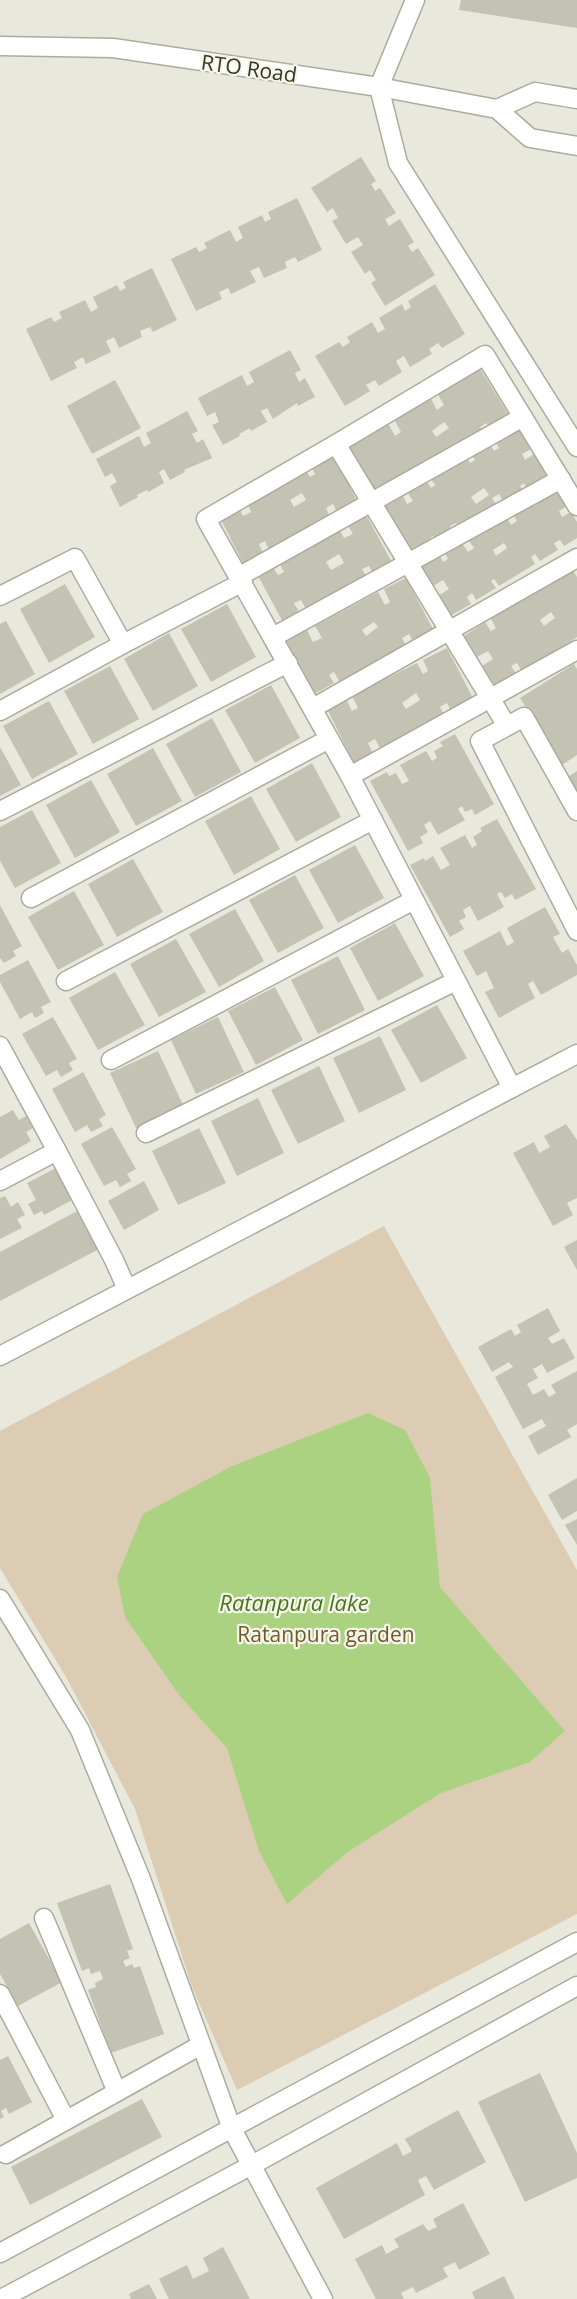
<svg xmlns="http://www.w3.org/2000/svg" width="577" height="2299" viewBox="0 0 577 2299" font-family="'Open Sans',sans-serif">
<style>
.green{fill:#dcccb4}
.water{fill:#abd281}
.building{fill:#c4c2b2;fill-rule:evenodd}
.lines{fill:none;stroke-linecap:round;stroke-linejoin:round}
.minor-casing{stroke:#acac9c;stroke-width:21}
.minor{stroke:#fff;stroke-width:18}
.labels{text-anchor:middle;dominant-baseline:central;stroke-width:4.5;stroke-linejoin:round;paint-order:stroke}
.street-label{font-size:21px;fill:#37391e;stroke:#f6f5ed}
.park-label{font-size:21px;fill:#715c27;stroke:#f6f5ed}
.water-label{font-size:22px;font-style:italic;fill:#477617;stroke:#f6f5ed}
</style>
<rect width="100%" height="100%" fill="#e9e8dd"/>
<!-- green -->
<path class="green" d="M384 1226 577 1570V1914L237 2090 192 1987 135 1809 66 1677 0 1568V1431Z"/>
<!-- water -->
<path class="water" d="M368 1413 405 1430 430 1478 440 1587 565 1731 530 1762 441 1793 349 1851 287 1904 259 1851 227 1748 179 1695 125 1617 117 1577 143 1514 232 1466Z"/>
<!-- building -->
<g class="building">
<path d="M461 0H577V28L459 10Z"/>
<path d="M361 157 376 181 371 184 375 191 380 188 396 213 385 219 389 226 400 219 414 242 408 246 412 252 418 248 435 275 385 306 371 283 376 280 370 270 365 274 351 252 363 245 358 237 346 244 332 221 338 218 333 208 327 212 311 188Z"/>
<path d="M297 198 322 250 298 262 295 257 285 262 287 268 264 278 259 267 250 271 256 282 231 294 228 288 219 292 222 299 196 311 171 259 196 247 199 252 207 248 204 243 230 230 236 242 243 238 238 227 262 215 265 222 271 219 268 212Z"/>
<path d="M152 268 177 320 153 332 150 327 140 331 142 337 119 348 114 337 106 341 111 352 86 364 83 357 74 362 77 368 51 381 26 329 51 317 54 322 62 318 59 312 85 300 91 312 98 308 93 297 117 285 120 291 126 288 123 282Z"/>
<path d="M435 284 465 334 442 348 438 343 429 349 432 354 410 367 404 356 396 361 402 372 379 386 375 380 366 385 370 391 345 406 315 356 339 342 343 347 350 342 347 337 372 322 378 333 385 329 379 318 402 304 405 311 411 307 408 301Z"/>
<path d="M290 350 301 370 295 373 299 382 305 378 315 397 298 406 297 403 273 419 267 408 261 411 267 422 251 431 250 428 239 434 240 436 223 445 212 425 219 422 215 412 207 416 198 398 242 375 247 386 254 382 249 372Z"/>
<path d="M479 367 510 417 490 429 486 423 480 427 484 433 378 498 347 448 388 423 395 436 401 432 394 419 430 397 437 410 444 405 437 393ZM444 422 449 428 436 437 432 431Z"/>
<path d="M115 380 141 428 92 454 67 406Z"/>
<path d="M187 411 198 431 192 434 197 443 203 439 212 458 184 470 185 472 170 480 164 469 159 472 164 483 148 492 147 490 137 495 138 497 120 507 110 486 117 482 112 473 105 477 96 459 139 436 144 447 151 443 146 433Z"/>
<path d="M518 427 531 449 522 454 525 460 534 454 548 478 527 490 524 483 520 486 524 492 504 503 499 494 492 498 498 508 460 530 456 523 450 526 454 534 438 544 433 536 428 540 432 547 414 558 384 507 403 496 407 504 413 501 408 493 427 482 431 488 435 485 431 479 467 458 470 463 475 460 472 455 490 444 494 451 499 448 495 441ZM484 488 489 495 476 504 471 497Z"/>
<path d="M333 454 358 503 338 514 333 504 326 508 330 517 269 550 265 541 259 544 263 553 243 563 219 516 237 505 243 516 251 512 246 500 305 469 310 477 315 474 311 466ZM302 493 306 500 294 507 290 500Z"/>
<path d="M555 486 567 506 559 511 562 517 571 512 577 522V538L564 546 560 540 554 543 558 550 540 561 535 554 531 557 535 564 499 586 494 579 491 581 496 588 476 600 472 593 467 597 471 604 450 616 438 596 449 589 443 580 432 587 421 568 440 556 443 562 448 559 445 553 462 543 468 552 474 548 468 539 506 516 511 525 517 521 512 513 531 501 534 506 538 504 535 498ZM504 543 507 548 496 556 493 550Z"/>
<path d="M365 513 394 566 375 577 369 566 362 569 368 580 308 613 301 600 294 603 302 617 285 626 256 572 271 564 278 575 284 572 278 560 338 527 344 538 353 534 346 522ZM339 554 344 563 331 570 326 562Z"/>
<path d="M572 569 577 577V637L522 672 517 663 511 666 517 675 496 687 482 666 493 659 488 651 477 657 464 636 485 622 491 631 496 628 491 619ZM551 612 555 618 544 626 540 620Z"/>
<path d="M406 578 434 631 413 642 409 634 402 638 406 646 339 681 334 672 329 675 334 683 314 694 286 640 307 630 313 642 322 638 315 626 378 592 385 605 390 602 384 589ZM374 622 378 627 366 636 362 630Z"/>
<path d="M65 584 95 637 49 663 20 609Z"/>
<path d="M227 604 256 657 211 682 181 629Z"/>
<path d="M6 621 35 674 0 694V624Z"/>
<path d="M169 633 198 686 153 711 124 659Z"/>
<path d="M447 648 476 704 453 715 447 703 440 707 446 719 382 752 375 739 368 743 374 756 355 765 327 709 346 699 352 711 358 708 352 696 417 663 423 674 428 671 423 660ZM416 693 420 700 406 709 402 703Z"/>
<path d="M574 664 577 669V755L562 765 520 698Z"/>
<path d="M110 666 139 719 93 744 64 691Z"/>
<path d="M271 685 300 738 255 763 225 710Z"/>
<path d="M49 701 78 754 32 779 3 726Z"/>
<path d="M212 718 241 772 195 797 166 744Z"/>
<path d="M455 734 494 804 475 815 472 809 465 812 462 806 458 809 465 820 438 835 430 821 424 825 428 832 420 837 423 843 408 851 370 781 387 772 389 776 396 773 402 784 409 781 400 765 426 751 432 761 437 758 434 751 443 746 440 742Z"/>
<path d="M0 747 21 785 0 796Z"/>
<path d="M153 748 182 801 136 826 107 774Z"/>
<path d="M312 763 341 817 296 842 266 789Z"/>
<path d="M577 771V795L566 778Z"/>
<path d="M91 780 120 832 75 858 46 805Z"/>
<path d="M251 796 280 849 234 875 205 821Z"/>
<path d="M32 810 61 863 15 888 0 861V827Z"/>
<path d="M497 819 536 889 515 900 512 894 505 898 501 892 497 894 504 907 478 921 470 906 463 910 466 917 459 921 464 929 450 937 410 865 424 858 425 861 433 856 441 870 450 865 440 848 465 835 472 848 477 845 473 837 482 831 480 828Z"/>
<path d="M355 845 384 898 338 923 309 870Z"/>
<path d="M133 859 163 912 117 937 88 884Z"/>
<path d="M295 875 324 928 278 953 249 900Z"/>
<path d="M74 891 104 945 58 970 28 917Z"/>
<path d="M0 905 22 946 13 951 16 956 4 963 0 958Z"/>
<path d="M545 907 560 934 553 937 562 953 568 949 577 965V975L541 995 533 981 528 984 535 998 499 1018 485 992 494 988 486 971 477 976 463 951 500 931 507 946 514 942 507 928Z"/>
<path d="M235 909 264 961 219 987 189 934Z"/>
<path d="M395 923 424 976 378 1001 350 948Z"/>
<path d="M176 939 206 992 159 1017 130 964Z"/>
<path d="M338 956 365 1010 318 1034 291 980Z"/>
<path d="M28 960 51 1002 41 1007 44 1013 35 1018 32 1012 20 1019 0 982V975Z"/>
<path d="M115 972 145 1025 98 1050 69 998Z"/>
<path d="M275 987 303 1040 256 1065 228 1011Z"/>
<path d="M437 1005 467 1058 421 1083 391 1030Z"/>
<path d="M53 1017 77 1059 69 1063 73 1070 61 1077 57 1070 46 1076 22 1034Z"/>
<path d="M218 1017 244 1072 196 1094 171 1040Z"/>
<path d="M380 1036 406 1090 359 1113 333 1058Z"/>
<path d="M158 1051 183 1105 136 1128 110 1073Z"/>
<path d="M319 1066 345 1121 298 1144 271 1090Z"/>
<path d="M83 1072 106 1115 99 1119 103 1126 91 1132 87 1125 75 1132 52 1089Z"/>
<path d="M258 1098 284 1153 237 1176 211 1121Z"/>
<path d="M13 1110 19 1120 26 1116 33 1128 26 1132 31 1141 0 1159V1117Z"/>
<path d="M566 1124 577 1140V1198L567 1203 573 1215 553 1226 513 1153 534 1142 539 1153 550 1147 544 1136Z"/>
<path d="M112 1127 136 1169 127 1174 131 1181 120 1187 116 1180 104 1186 81 1144Z"/>
<path d="M199 1128 226 1183 178 1205 152 1151Z"/>
<path d="M60 1166 76 1198 44 1215 42 1211 34 1215 28 1204 36 1200 27 1183Z"/>
<path d="M144 1181 159 1210 124 1230 108 1201Z"/>
<path d="M5 1196 11 1207 18 1202 25 1215 17 1219 22 1228 0 1239V1198Z"/>
<path d="M81 1209 101 1248 0 1301V1252Z"/>
<path d="M577 1240V1270L564 1247Z"/>
<path d="M548 1308 560 1331 548 1338 552 1344 564 1338 575 1358 547 1373 542 1364 533 1369 538 1378 527 1384 533 1395 544 1389 549 1397 556 1393 551 1385 577 1371V1424L567 1430 571 1437 538 1455 528 1436 546 1426 542 1419 523 1429 495 1377 513 1367 509 1362 492 1372 478 1347 511 1329 515 1336 521 1332 517 1325Z"/>
<path d="M577 1478V1511L562 1520 548 1495Z"/>
<path d="M577 1519V1545L565 1525Z"/>
<path d="M110 1884 133 1949 127 1951 130 1958 123 1961 126 1967 132 1964 134 1968 140 1966 164 2034 111 2053 88 1990 96 1987 95 1983 103 1979 100 1971 91 1974 89 1968 82 1971 57 1903Z"/>
<path d="M29 1923 62 1982 18 2006 0 1974V1939Z"/>
<path d="M8 2056 32 2102 9 2114 6 2108 1 2111 4 2117 0 2119V2060Z"/>
<path d="M540 2073 577 2153V2178L525 2202 478 2102Z"/>
<path d="M142 2099 162 2137 30 2205 11 2167Z"/>
<path d="M458 2110 486 2162 434 2190 426 2176 418 2180 425 2195 344 2239 316 2188 397 2143 403 2156 412 2151 405 2139Z"/>
<path d="M463 2203 490 2254 459 2270 455 2262 443 2268 448 2277 416 2293 413 2287 401 2293 404 2299H376L355 2259 382 2245 386 2254 399 2247 394 2239 423 2224 428 2231 437 2227 433 2219Z"/>
<path d="M223 2247 250 2299H169L159 2279 187 2265 193 2279 209 2271 203 2258Z"/>
<path d="M504 2276 515 2299H475L472 2292Z"/>
<path d="M149 2284 157 2299H131L129 2294Z"/>
</g>
<g class="lines">
<defs>
<g id="minor">
<path d="M415 0 379 87 398 163 577 447"/>
<path d="M0 46 113 48 379 87 497 109 530 138 577 146"/>
<path d="M497 109 535 92 577 99"/>
<path d="M336 444 507 726"/>
<path d="M240 576 523 417"/>
<path d="M0 596 75 558 123 644 243 582"/>
<path d="M273 637 561 479"/>
<path d="M313 708 577 558"/>
<path d="M0 711 123 644"/>
<path d="M350 776 577 650"/>
<path d="M0 811 288 663"/>
<path d="M577 811 524 717 480 741 577 931"/>
<path d="M31 898 329 739"/>
<path d="M66 981 373 820"/>
<path d="M0 1046 57 1151 0 1181"/>
<path d="M111 1060 414 900"/>
<path d="M512 1088 350 776 206 519 336 444 485 355 577 506"/>
<path d="M146 1133 456 981"/>
<path d="M57 1151 114 1260 127 1289"/>
<path d="M0 1356 577 1054"/>
<path d="M0 1599 80 1730 141 1879 232 2129 323 2299"/>
<path d="M44 1918 117 2092"/>
<path d="M0 1994 66 2120"/>
<path d="M6 2154 201 2045"/>
<path d="M0 2253 577 1942"/>
<path d="M1 2299 252 2165 577 1986"/>
</g>
</defs>
<!-- minor casing -->
<use href="#minor" class="minor-casing"/>
<!-- minor -->
<use href="#minor" class="minor"/>
</g>
<g class="labels">
<!-- street labels -->
<g class="street-label">
<text transform="translate(249 68) rotate(8)">RTO Road</text>
</g>
<!-- park labels -->
<g class="park-label">
<text x="326" y="1634">Ratanpura garden</text>
</g>
<!-- water labels -->
<g class="water-label">
<text x="294" y="1602">Ratanpura lake</text>
</g>
</g>
</svg>
